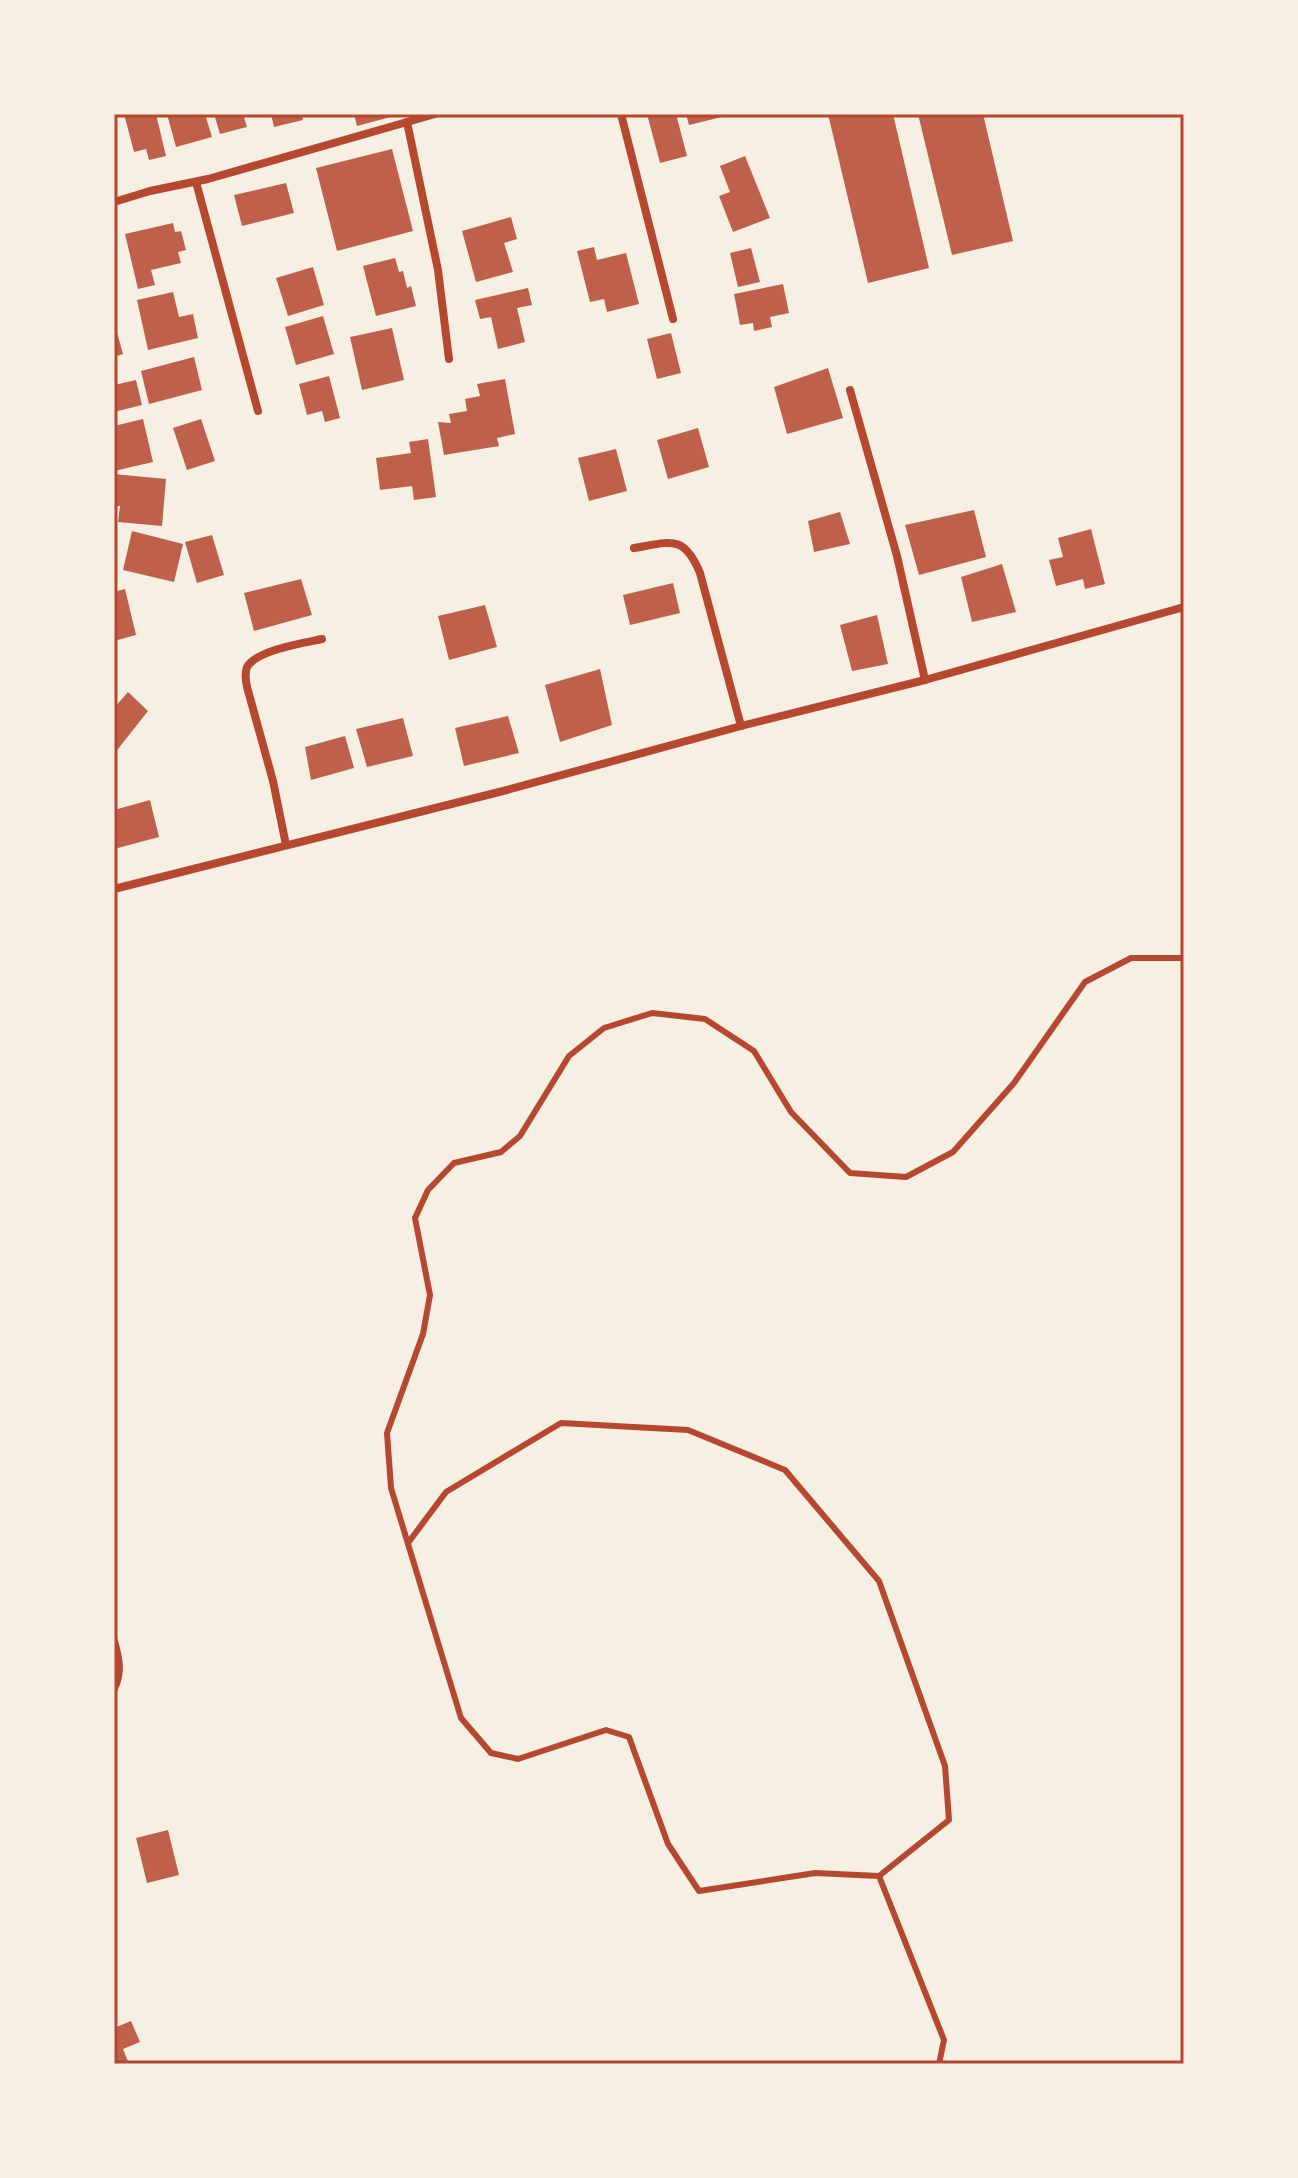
<svg xmlns="http://www.w3.org/2000/svg" width="1298" height="2178" viewBox="0 0 1298 2178" font-family="Inter,sans-serif">
<style>
.building{fill:#bf614a}
.lines{fill:none;stroke-linecap:round;stroke-linejoin:round}
.service{stroke:#b5482f;stroke-width:6}
.minor{stroke:#b5482f;stroke-width:8}
.neatline{fill:none;stroke:#b5482f;stroke-width:3}
</style>
<rect width="100%" height="100%" fill="#f6efe4"/>
<!-- building -->
<g class="building">
<path d="M124 114H156L166 156 149 160 146 149 134 152Z"/>
<path d="M167 114H205L212 137 176 147Z"/>
<path d="M214 114H243L247 127 220 134Z"/>
<path d="M271 114H302L303 120 274 127Z"/>
<path d="M354 114H398V115L357 126Z"/>
<path d="M647 114H676L687 156 660 163Z"/>
<path d="M686 114H730V115L689 125Z"/>
<path d="M828 114H893L929 268 868 283Z"/>
<path d="M918 114H983L1013 241 952 255Z"/>
<path d="M392 149 413 231 337 251 316 168Z"/>
<path d="M745 156 770 218 733 232 719 196 730 192 720 166Z"/>
<path d="M286 183 294 213 242 226 234 195Z"/>
<path d="M511 217 517 239 504 243 513 272 476 282 462 231Z"/>
<path d="M173 223 175 232 181 231 186 250 178 252 181 263 151 270 155 285 138 289 125 234Z"/>
<path d="M594 247 597 260 626 253 639 304 607 312 604 299 590 302 577 251Z"/>
<path d="M751 248 760 282 738 287 730 253Z"/>
<path d="M395 258 399 272 403 271 407 288 411 286 416 306 376 316 363 266Z"/>
<path d="M313 267 324 305 288 316 276 278Z"/>
<path d="M783 284 789 313 770 317 772 327 754 331 753 323 740 325 734 294Z"/>
<path d="M528 288 532 305 517 308 525 342 498 349 491 317 480 319 475 300Z"/>
<path d="M173 292 179 317 193 314 198 338 148 350 137 300Z"/>
<path d="M323 316 334 354 296 365 285 327Z"/>
<path d="M114 322 123 354 114 357Z"/>
<path d="M392 328 404 380 362 390 350 337Z"/>
<path d="M671 333 681 373 657 379 647 339Z"/>
<path d="M194 357 202 390 149 404 141 371Z"/>
<path d="M828 368 843 418 787 434 774 387Z"/>
<path d="M329 376 340 418 325 422 322 411 307 415 299 384Z"/>
<path d="M505 379 515 434 497 438 499 446 444 455 438 422 451 423 449 414 467 411 465 399 480 396 477 384Z"/>
<path d="M136 380 142 405 114 412V385Z"/>
<path d="M143 419 153 462 114 471V426Z"/>
<path d="M201 419 215 461 187 470 173 428Z"/>
<path d="M698 428 709 467 668 479 657 440Z"/>
<path d="M428 439 436 497 414 500 412 486 380 490 376 458 411 453 409 442Z"/>
<path d="M616 449 627 491 589 501 578 458Z"/>
<path d="M114 474 166 479 162 526 118 522 120 506H114Z"/>
<path d="M974 510 986 557 919 575 905 525Z"/>
<path d="M840 512 850 544 814 552 808 521Z"/>
<path d="M1091 529 1105 584 1085 589 1083 579 1056 586 1049 560 1063 557 1058 538Z"/>
<path d="M132 531 183 544 174 582 123 570Z"/>
<path d="M212 535 224 575 197 583 185 542Z"/>
<path d="M1002 564 1016 612 972 622 961 577Z"/>
<path d="M301 579 312 615 254 631 244 593Z"/>
<path d="M673 583 680 613 630 625 623 595Z"/>
<path d="M125 589 136 635 114 641V592Z"/>
<path d="M485 605 497 647 449 660 438 616Z"/>
<path d="M877 615 888 664 852 671 840 625Z"/>
<path d="M600 669 612 725 560 742 545 685Z"/>
<path d="M128 692 148 711 114 754V708Z"/>
<path d="M508 716 519 753 464 766 455 728Z"/>
<path d="M403 718 413 756 367 767 356 729Z"/>
<path d="M345 736 354 768 311 780 305 747Z"/>
<path d="M150 800 159 837 114 849V810Z"/>
<path d="M168 1830 179 1875 147 1883 136 1838Z"/>
<path d="M131 2021 140 2042 123 2049 129 2064H114V2028Z"/>
</g>
<g class="lines">
<!-- service -->
<g class="service">
<path d="M408 1543 446 1492 561 1423 688 1430 785 1470 879 1581 945 1766 949 1820 879 1876"/>
<path d="M939 2064 944 2040 879 1876 815 1873 699 1891 668 1844 629 1737 606 1730 518 1759 491 1753 461 1718 391 1488 387 1433 423 1334 430 1295 415 1218 428 1190 454 1163 501 1152 520 1136 569 1056 604 1028 652 1013 705 1019 754 1051 791 1112 850 1173 906 1177 953 1152 1014 1083 1085 982 1131 958H1184"/>
</g>
<!-- minor -->
<g class="minor">
<path d="M621 114 673 319"/>
<path d="M407 122 438 270 449 359"/>
<path d="M196 182 258 411"/>
<path d="M114 202 150 191 208 179 435 114"/>
<path d="M850 390 897 556 925 680"/>
<path d="M634 548C670 542 684 534 700 573L741 726"/>
<path d="M286 845 273 781 247 687C246 680 244 674 247 667 257 650 303 643 322 639"/>
<path d="M114 889 507 790 741 726 925 680 1184 607"/>
<path d="M114 1641C119 1659 122 1671 114 1689"/>
</g>
</g>
<!-- border -->
<rect width="1298" height="2178" fill="none" stroke="#f6efe4" stroke-width="232"/>
<rect x="116" y="116" width="1066" height="1946" class="neatline"/>
</svg>
